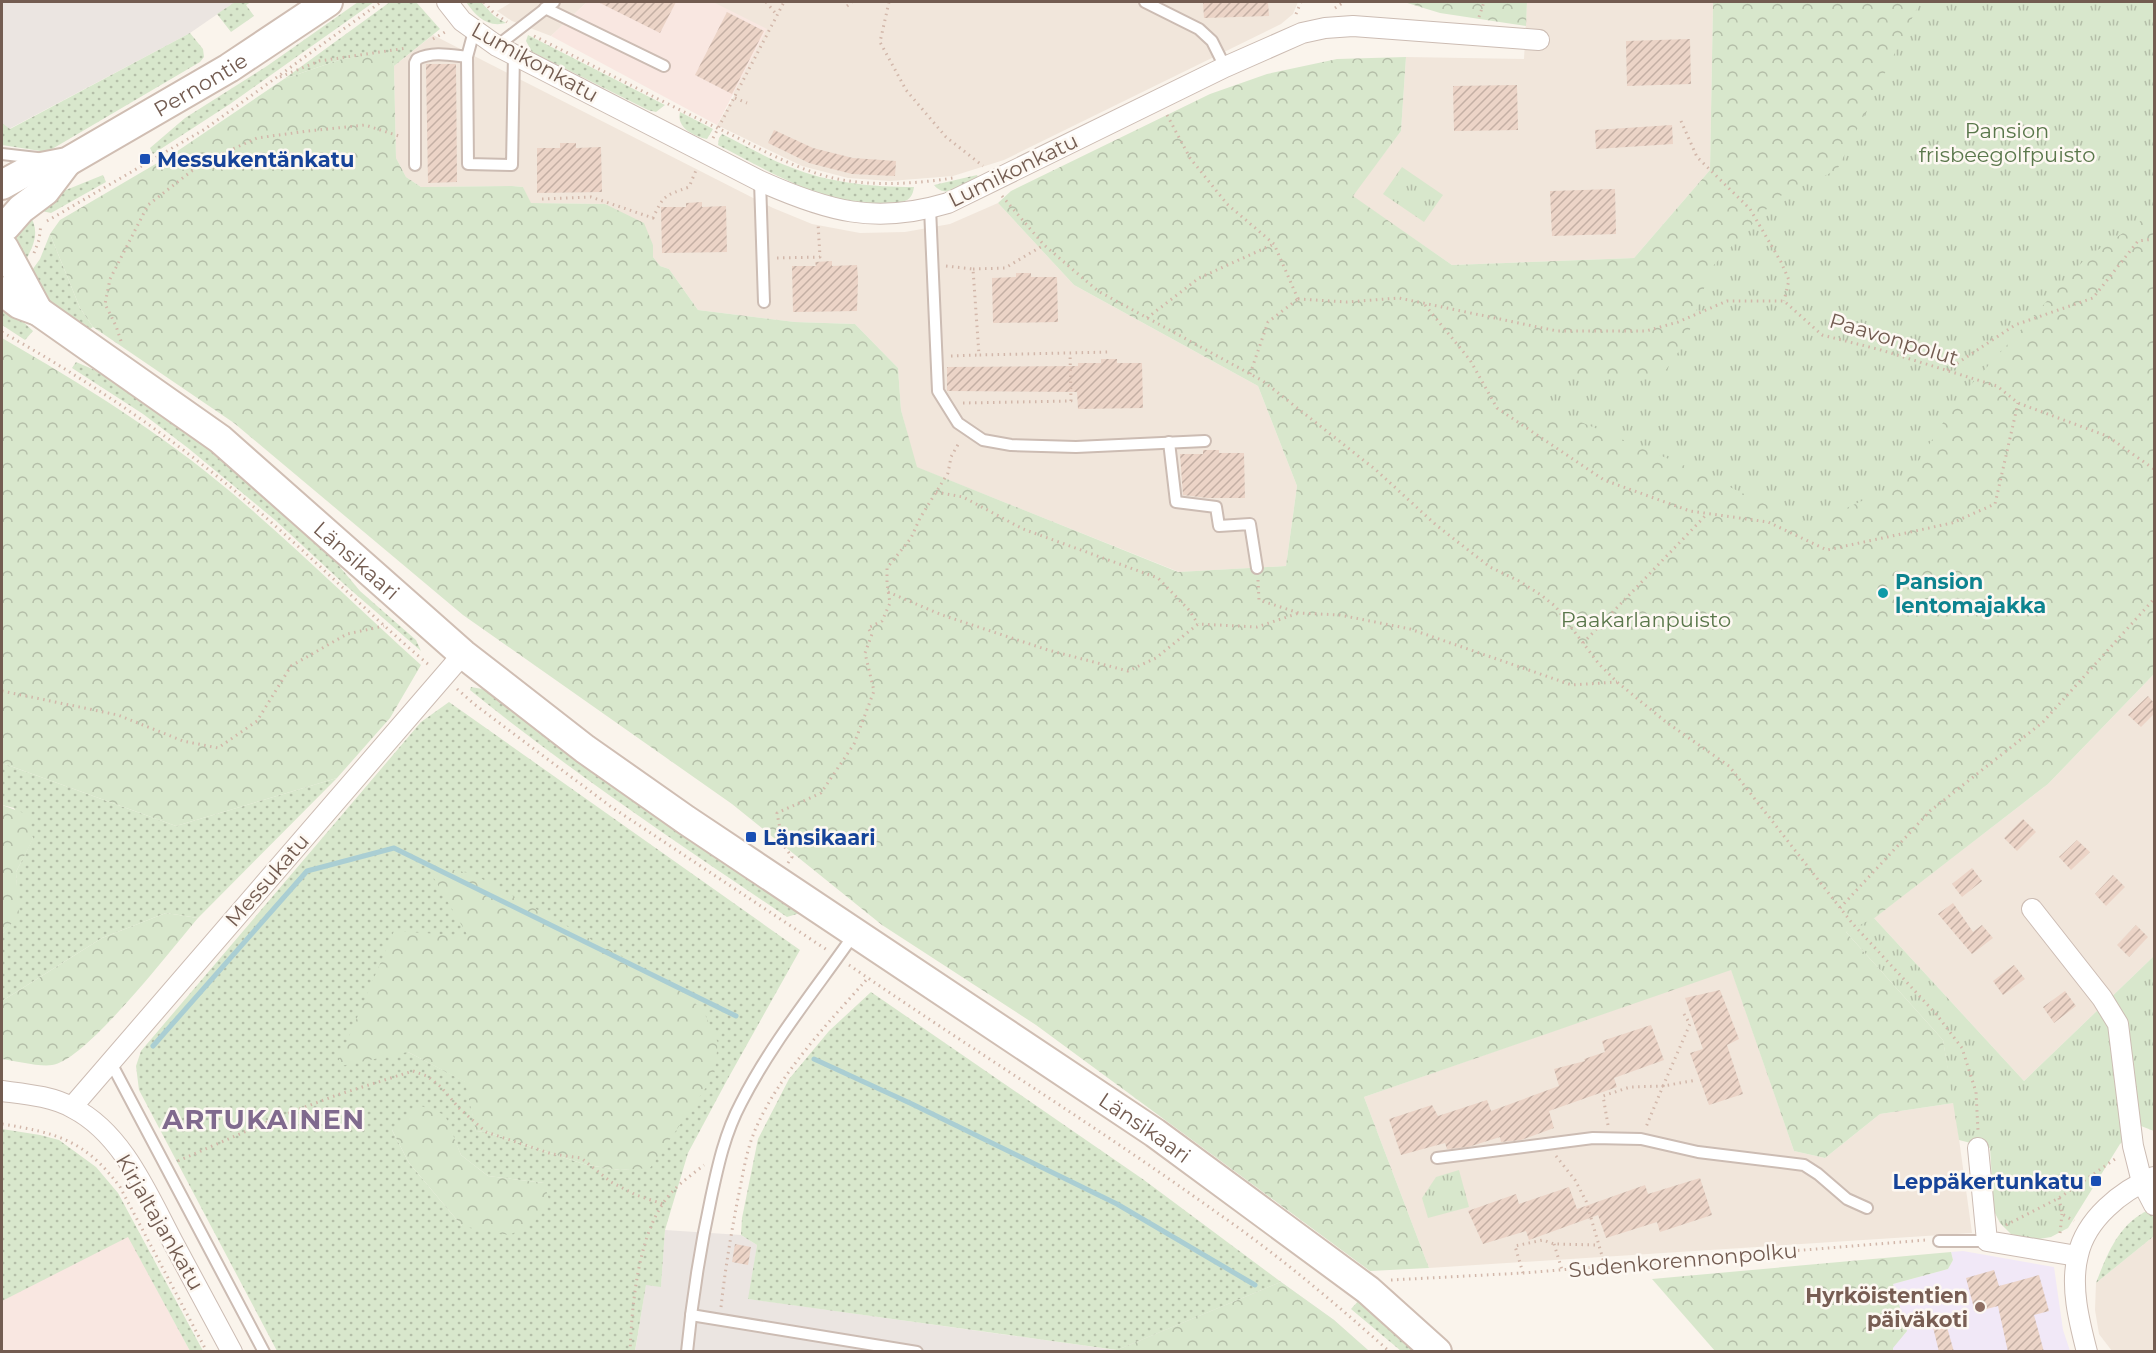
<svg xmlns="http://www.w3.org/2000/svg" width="2156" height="1353" viewBox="0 0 2156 1353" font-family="Montserrat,sans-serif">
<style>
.residential{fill:#f1e6db}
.commercial{fill:#f9e7e1}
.industrial{fill:#ebe5e1}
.education{fill:#f1e8f7}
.grass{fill:url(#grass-dots);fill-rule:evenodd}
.forest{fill:url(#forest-crowns)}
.park{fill:url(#park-tufts)}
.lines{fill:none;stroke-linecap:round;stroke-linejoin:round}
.stream{stroke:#aaced3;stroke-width:5}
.building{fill:url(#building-hatch)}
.lane-casing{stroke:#ccbcb3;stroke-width:14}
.street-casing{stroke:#ccbcb3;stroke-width:22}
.secondary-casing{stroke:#d0beb3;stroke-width:32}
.path{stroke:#d2b7aa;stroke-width:3;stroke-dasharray:1.5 4.5;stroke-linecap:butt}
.lane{stroke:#fff;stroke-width:10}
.street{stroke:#fff;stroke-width:20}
.secondary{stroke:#fff;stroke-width:28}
.transit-dot{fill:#1a4fb4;stroke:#fdf8f2;stroke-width:2}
.culture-dot{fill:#0f9aa8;stroke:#fdf8f2;stroke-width:2}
.education-dot{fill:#8d6e63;stroke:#fdf8f2;stroke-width:2}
.labels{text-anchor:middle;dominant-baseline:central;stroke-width:5;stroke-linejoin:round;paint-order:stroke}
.street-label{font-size:21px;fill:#735c51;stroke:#fdf8f2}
.park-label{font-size:21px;fill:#5a774b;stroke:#fdf8f2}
.transit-label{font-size:21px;font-weight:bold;fill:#164399;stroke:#fdf8f2;text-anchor:start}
.culture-label{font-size:21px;font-weight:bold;fill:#0d838f;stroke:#fdf8f2;text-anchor:start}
.education-label{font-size:21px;font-weight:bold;fill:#785e54;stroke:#fdf8f2;text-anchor:end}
.district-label{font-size:27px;font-weight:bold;letter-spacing:1.5px;fill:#806a8e;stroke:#fdf8f2}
</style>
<defs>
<pattern id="grass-dots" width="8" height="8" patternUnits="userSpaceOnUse" patternTransform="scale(1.5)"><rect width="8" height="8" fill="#d8e7cc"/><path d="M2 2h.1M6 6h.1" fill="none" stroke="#b4bea8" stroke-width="1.8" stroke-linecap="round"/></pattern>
<pattern id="forest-crowns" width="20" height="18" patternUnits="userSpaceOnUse" patternTransform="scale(1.5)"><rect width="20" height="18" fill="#d8e7cc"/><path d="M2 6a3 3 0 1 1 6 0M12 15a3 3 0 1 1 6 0" fill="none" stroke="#b4bea8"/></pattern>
<pattern id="park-tufts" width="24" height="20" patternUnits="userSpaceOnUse" patternTransform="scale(1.5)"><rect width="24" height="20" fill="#d8e7cc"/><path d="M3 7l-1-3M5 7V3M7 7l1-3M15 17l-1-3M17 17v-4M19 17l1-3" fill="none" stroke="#b4bea8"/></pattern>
<pattern id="building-hatch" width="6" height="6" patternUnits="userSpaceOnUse" patternTransform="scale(1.5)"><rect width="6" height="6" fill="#ecd4c7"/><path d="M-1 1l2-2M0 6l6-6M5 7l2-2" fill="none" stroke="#c4afa4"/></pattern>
</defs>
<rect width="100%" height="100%" fill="#faf4ec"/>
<!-- residential -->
<g class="residential">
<path d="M512 2H587L551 36 512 21 497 11Z"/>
<path d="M713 2H1298L1293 14 1281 24 1004 160 953 176 890 181 848 178 802 166 717 125 734 96Z"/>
<path d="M1527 2H1713L1710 170 1634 258 1452 265 1352 196 1401 131 1406 57 1524 59Z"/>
<path d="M433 35 773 208 812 224 860 233 905 232 950 224 998 203 1074 285 1258 386 1297 486 1286 566 1179 572 916 467 901 410 898 368 855 324 795 322 698 310 669 269 660 266 653 257V245L605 204 530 203 523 187 512 186 421 187 406 177 396 158 394 66Z"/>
<path d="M2154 674V956L2024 1081 1874 918 2048 784Z"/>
<path d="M1731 969 1794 1151 1825 1158 1880 1114 1954 1103 1972 1233 1429 1268 1364 1097Z"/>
<path d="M2154 1236V1351H2112L2099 1334 2095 1310 2096 1283Z"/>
</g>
<!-- commercial -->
<g class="commercial">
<path d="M587 2H713L767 29 717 125 551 36Z"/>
<path d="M2 1157 128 1236 190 1351H2Z"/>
</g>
<!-- industrial -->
<g class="industrial">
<path d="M2 2H235L190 33 9 129 2 123Z"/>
<path d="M665 1230 741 1235 757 1245 749 1299 1116 1350 1281 1282 1334 1320 1369 1351 635 1352 646 1284 661 1286Z"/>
</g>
<!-- education -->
<path class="education" d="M1963 1251 2054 1267 2063 1330 2070 1351 1893 1352 1892 1348 1907 1331 1893 1284 1948 1269 1953 1260 1951 1252Z"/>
<!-- grass -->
<g class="grass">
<path d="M235 2H251L246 5 254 16 231 32 217 14Z"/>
<path d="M358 2H374L230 104 153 154 150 148 185 118 267 66Z"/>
<path d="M390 2H416L440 29 394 66 391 54 342 59 284 79Z"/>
<path d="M466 2H481L494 16 506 23C487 28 476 16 466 2Z"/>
<path d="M190 33 203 49 204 57 200 62 47 152 2 145V123L10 129Z"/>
<path d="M528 35 665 105 656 112 648 110 532 52 526 41Z"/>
<path d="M680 112 713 129 707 139C694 136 676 128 680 112Z"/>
<path d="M722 134C744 145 767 158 790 167 829 183 872 187 914 187 913 195 910 200 902 202 884 203 865 204 846 201 806 194 755 164 718 145L719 138Z"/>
<path d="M103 175 106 182 51 213 42 211 56 194Z"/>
<path d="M977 175 979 179C964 185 946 200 934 185Z"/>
<path d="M29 214C42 233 32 249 22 267L16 236Z"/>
<path d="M50 234 80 308 93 327 86 332 56 311 27 277 40 259Z"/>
<path d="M2 302 33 331 25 340 2 325Z"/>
<path d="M76 362 104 374 200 438 310 531 360 591 416 640 421 651 344 584 275 520 188 448 143 414 72 368Z"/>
<path d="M471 687 488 690 800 913 787 917C679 844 571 772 470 690Z"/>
<path d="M449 702 800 950 726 1082 688 1153 665 1230 661 1287 646 1285 635 1351H277L139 1090 136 1066 141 1051 421 722ZM433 875 650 1167 620 1170 587 1165 486 1132 476 1131 466 1082 408 1052 469 936ZM444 1115 461 1155 488 1176 544 1183 462 1226 409 1163 392 1130Z"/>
<path d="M2 763 176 826 337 778 198 918 166 913 102 938 2 1001V934L18 915 16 872 33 838 14 808 2 805Z"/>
<path d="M871 992 1144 1180 1281 1282 1117 1350 748 1299 757 1245 741 1235 742 1218 758 1139 789 1079 829 1031Z"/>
<path d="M2 1129 40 1135 59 1140 96 1167 118 1193 203 1351H190L128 1237 2 1301Z"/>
<path d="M2149 1210 2154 1218V1236L2096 1283C2107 1254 2119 1223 2149 1210Z"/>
<path d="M1361 1298 1422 1351H1401L1351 1309Z"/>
</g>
<!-- forest -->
<g class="forest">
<path d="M1404 2H1527L1526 26 1440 13Z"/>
<path d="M1713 2H2154V674L2048 784 1859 930 1846 932 1943 1040 1954 1103 1880 1114 1825 1158 1794 1151 1731 970 1364 1097 1429 1268 1370 1271 1036 1025 882 925 732 804 463 615 234 423 93 327 80 308 50 234 60 220 176 152 284 79 342 59 392 53 394 66 396 158 406 177 421 187 512 186 523 187 531 203 605 204 644 223 653 245V257L660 266 669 269 698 310 795 322 855 324 898 368 901 410 917 467 1178 572 1286 566 1297 486 1258 386 1074 285 998 203 1011 191 1210 94 1267 74 1337 59 1406 57 1401 131 1353 196 1452 265 1634 258 1710 170Z"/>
<path d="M2 338C82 384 161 433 232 493 297 548 358 608 421 665L390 718 337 778 176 826 2 763Z"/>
<path d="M2 805 29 815 33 839 16 872 19 915 2 934Z"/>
<path d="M445 868 473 874 675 986 703 1010 718 1043 714 1076 650 1168 620 1170 587 1165 486 1132 476 1131 465 1082 408 1052 336 1067 394 931 468 936 432 875Z"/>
<path d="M166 913 198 918C173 947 86 1061 52 1065 40 1067 15 1061 2 1059V1001L102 938Z"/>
<path d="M416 1104 445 1115 461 1155 488 1176 544 1183 549 1200 533 1224 509 1235 462 1226 409 1163 392 1130Z"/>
<path d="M1951 1252 1953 1260 1948 1269 1893 1284 1907 1331 1893 1348V1351H1715L1652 1279Z"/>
<path d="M1281 1282 1334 1320 1369 1351 1117 1350Z"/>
</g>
<!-- park -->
<g class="park">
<path d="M1920 2H2154V212L2086 258 1958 399 1906 481 1809 525 1690 468 1531 401 1555 379 1663 374 1686 341 1711 268 1778 197 1837 170Z"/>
<path d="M1402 167 1443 195 1424 222 1383 194Z"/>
<path d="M1874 918 2024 1081 2154 956V1131L2141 1126 2120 1144 2068 1228 2051 1237 2033 1240 2011 1234 2000 1223 1994 1211 1990 1148 1959 1140 1943 1040 1846 932Z"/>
<path d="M1459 1170 1469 1207 1428 1218 1422 1198 1436 1177Z"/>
</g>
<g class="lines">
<!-- stream -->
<g class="stream">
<path d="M153 1046 307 871 394 848 736 1016"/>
<path d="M814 1059 912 1104 1117 1204 1255 1285"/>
</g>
</g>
<!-- building -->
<g class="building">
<path d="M598 2H676L660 33Z"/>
<path d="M1203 2H1268L1269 16 1204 18Z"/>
<path d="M727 12 764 31 732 94 695 75Z"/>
<path d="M1690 39 1691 84 1627 86 1626 41Z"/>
<path d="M426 64H456L457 182 428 183Z"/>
<path d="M1517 85 1518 130 1454 131 1453 86Z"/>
<path d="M1672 125 1673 144 1596 149 1595 130Z"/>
<path d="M774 130 813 148 853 158 896 161 895 176 852 174 809 163 768 143Z"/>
<path d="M560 143H576V148L601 147 602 192 537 193V148H560Z"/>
<path d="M1615 189 1616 234 1552 236 1550 191Z"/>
<path d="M702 202V207L726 206 727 252 662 253 661 207H686V203Z"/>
<path d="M832 261V266L857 265 858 278 857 311 793 312 792 266H816L815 262Z"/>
<path d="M1016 273H1031V277H1057L1058 322 993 323 992 278 1016 277Z"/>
<path d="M1101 359H1117V363H1142L1143 408 1078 409 1077 392 947 391V367L1078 366V363H1101Z"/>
<path d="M1203 450H1219V453H1244L1245 498H1208L1183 495 1180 454H1203Z"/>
<path d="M2148 696 2154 703V714L2141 727 2128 715Z"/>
<path d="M2023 819 2036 832 2017 851 2004 838Z"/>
<path d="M2077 840 2090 852 2071 870 2059 857Z"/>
<path d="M1972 868 1982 881 1962 897 1952 884Z"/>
<path d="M2113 875 2125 887 2106 906 2095 894Z"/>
<path d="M1953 903 1973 932 1982 925 1993 938 1972 954 1938 914Z"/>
<path d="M2136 925 2148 937 2129 957 2117 945Z"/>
<path d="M2014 965 2025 979 2003 995 1993 981Z"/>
<path d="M1720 990 1739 1039 1727 1045 1743 1094 1709 1105 1690 1053 1703 1049 1685 998Z"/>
<path d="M2065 991 2076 1006 2054 1023 2043 1007Z"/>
<path d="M1651 1025 1664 1060 1614 1078 1617 1087 1549 1111 1554 1128 1521 1140 1501 1142 1500 1137 1468 1147 1447 1149 1445 1143 1401 1155 1389 1119 1432 1105 1438 1116 1487 1100 1491 1111 1559 1086 1554 1069 1585 1061 1584 1059 1605 1052 1602 1041Z"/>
<path d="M1700 1178 1712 1215 1660 1232 1657 1222 1606 1238 1598 1215 1529 1240 1526 1231 1483 1244 1468 1211 1516 1194 1519 1204 1569 1187 1577 1209 1645 1185 1648 1194Z"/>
<path d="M735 1244 751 1247 748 1265 732 1262Z"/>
<path d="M1994 1270 1999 1286 2039 1275 2049 1311 2034 1315 2044 1352H2008L1998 1306 1975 1312 1966 1278Z"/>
<path d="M1945 1320 1954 1352H1939L1932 1323Z"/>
</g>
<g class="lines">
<defs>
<g id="lane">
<path d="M1145 2 1199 29 1212 41 1225 67"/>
<path d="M545 8 664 66"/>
<path d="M474 31 467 57 468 164 512 165 514 54"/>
<path d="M497 46 554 2"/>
<path d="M2 154 37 158"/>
<path d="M415 165V63L417 59C433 51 450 55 467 57"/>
<path d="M760 181 764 302"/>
<path d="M930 208 938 391 958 423 983 440 1011 445 1076 447 1205 441"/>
<path d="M1169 442 1176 502 1216 507 1219 526 1250 524 1257 568"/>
<path d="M110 1061 264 1352"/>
<path d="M1437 1158 1593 1138 1641 1139 1698 1152 1804 1165 1818 1174 1847 1199 1867 1208"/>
<path d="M1939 1241H1987"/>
<path d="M691 1315 917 1352"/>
<path d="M687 1352C692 1300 700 1249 711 1198 718 1165 725 1133 741 1103 772 1042 816 989 855 933"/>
</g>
<g id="street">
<path d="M447 2 462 21 497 46 760 181C827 211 875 225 948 203L1225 67 1302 33 1325 28 1353 26 1539 40"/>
<path d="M2032 909 2102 998 2118 1024 2133 1146 2142 1182 2154 1205"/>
<path d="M2 1091C25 1094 52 1096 73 1108 124 1134 149 1198 175 1246 194 1281 213 1316 232 1352"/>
<path d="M72 1107 463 654"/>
<path d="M1978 1148 1987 1241 2077 1256"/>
<path d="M2087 1352C2079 1321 2070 1286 2078 1255 2086 1219 2121 1191 2154 1177"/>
</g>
<g id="secondary">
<path id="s1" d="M2 185 31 169 67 162 229 68 328 2"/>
<path d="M6 226 21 209 45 191 67 162"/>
<path d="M4 248 38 311"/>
<path id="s2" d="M2 291 19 304 38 311 220 439 463 654 585 749 686 820 1155 1133 1368 1290 1437 1352"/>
</g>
</defs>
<!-- lane casing -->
<use href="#lane" class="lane-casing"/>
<!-- street casing -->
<use href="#street" class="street-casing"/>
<!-- secondary casing -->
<use href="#secondary" class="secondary-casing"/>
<!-- path -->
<g class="path">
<path d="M484 2 493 12 507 22"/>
<path d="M766 2 777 15"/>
<path d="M889 2 880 42 906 90 946 137 983 166"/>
<path d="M847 6 852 2"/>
<path d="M1335 8 1344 2"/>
<path d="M1296 14 1301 2"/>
<path d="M1479 17 1484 2"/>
<path d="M534 36C600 69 664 103 730 134 768 153 807 175 849 181 884 186 919 183 953 178"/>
<path d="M433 39 447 31"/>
<path d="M280 77 319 61 407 48"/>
<path d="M735 98 747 103"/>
<path d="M1167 115 1190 158 1227 204 1274 244 1298 299"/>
<path d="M1681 121 1697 157 1750 209 1781 262 1789 280 1784 301"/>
<path d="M713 138 784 2"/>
<path d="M1002 196 1044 245 1098 291 1263 381 1376 470 1436 525 1490 567 1519 581 1541 595 1555 606 1599 664 1617 682 1666 722 1729 766 1852 923 1937 1015 1962 1048 1976 1092 1978 1131"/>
<path d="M542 199 591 197 653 218C664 194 665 196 689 187L697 168"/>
<path d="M47 221 205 129 381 2"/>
<path d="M34 253 39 240 41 224"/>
<path d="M777 258 820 257 818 223"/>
<path d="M946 266 973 269 979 355 1110 352"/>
<path d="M973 269 1005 268 1044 245"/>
<path d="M1298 299 1347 302 1399 298 1557 331H1646L1678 322 1727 301H1784L1822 335 1881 350 1997 386 2018 403 2107 436 2154 469"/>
<path d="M1425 305 1470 360 1497 408 1604 480 1690 511 1768 522 1827 550 1952 523 1995 504 2018 403"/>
<path d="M1147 318 1199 278 1274 244"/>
<path d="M2 332C84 378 163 431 235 491 302 547 363 609 429 665"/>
<path d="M121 341 116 326 105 304 110 279 148 205 202 163 257 138 308 131 365 125 402 137"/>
<path d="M951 356 979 355"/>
<path d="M1947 370 2015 325 2093 298 2138 241 2154 239"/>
<path d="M1250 374 1268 322 1298 299"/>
<path d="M963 403 1071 401 1070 353"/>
<path d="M936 492 963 497 1023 529 1158 578 1189 610 1198 624"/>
<path d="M1258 580 1259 600 1299 613 1340 615 1410 629 1572 685 1617 682"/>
<path d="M888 592 942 615 1048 650 1128 671 1156 658 1198 624 1257 627 1299 613"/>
<path d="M1583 643 1707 514"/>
<path d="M457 689 474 704 610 806 827 950"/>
<path d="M2 691 118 715 183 741 218 748 257 721 291 666 347 634 384 626"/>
<path d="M788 863 792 857 783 845 777 813 821 793 854 744 874 691 865 653 872 634 868 628 882 621 890 603 887 584V568L911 538 920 518 948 473 951 457 960 441"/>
<path d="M1840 908 1930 811 2043 722 2154 599"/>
<path d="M849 965C971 1049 1096 1126 1216 1212 1277 1254 1335 1303 1390 1352"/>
<path d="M1684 1014 1690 1024 1663 1086 1697 1080"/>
<path d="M2 1124C57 1133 85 1140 120 1187L207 1352"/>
<path d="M1608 1125 1603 1096 1630 1087 1663 1086 1646 1127"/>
<path d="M1556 1156 1575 1180 1586 1201 1605 1266"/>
<path d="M178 1161 281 1116 337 1095 413 1071 427 1076 441 1087 458 1107 486 1132 552 1154 581 1158 611 1182 636 1195 663 1204"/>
<path d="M2059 1198 2062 1214 2074 1221"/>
<path d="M2006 1225 2059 1198 2118 1157"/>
<path d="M2060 1233 2062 1214"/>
<path d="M1554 1244 1562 1270"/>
<path d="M1523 1273 1515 1246 1543 1240 1554 1244 1599 1245"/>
<path d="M1391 1280 1523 1273 1926 1240"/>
<path d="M721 1307C725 1270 731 1234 738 1198 743 1175 746 1150 756 1128 780 1073 829 1022 868 978"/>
<path d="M630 1352C632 1304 638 1228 672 1192 681 1182 693 1174 704 1165"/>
</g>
<!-- lane -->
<use href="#lane" class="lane"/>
<!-- street -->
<use href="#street" class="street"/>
<!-- secondary -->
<use href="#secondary" class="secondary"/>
</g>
<!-- markers -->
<g class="transit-dot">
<rect x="139" y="153" width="12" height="12" rx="3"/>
<rect x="745" y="831" width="12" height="12" rx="3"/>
<rect x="2090" y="1175" width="12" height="12" rx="3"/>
</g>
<circle class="culture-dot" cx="1883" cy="593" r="6"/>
<circle class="education-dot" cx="1980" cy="1307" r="6"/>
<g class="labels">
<!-- street labels -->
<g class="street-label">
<text transform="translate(535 62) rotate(29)">Lumikonkatu</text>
<text stroke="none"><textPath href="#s1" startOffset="224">Pernontie</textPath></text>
<text transform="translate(1013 170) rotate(-26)">Lumikonkatu</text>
<text transform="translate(1894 339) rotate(17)">Paavonpolut</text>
<text stroke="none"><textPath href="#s2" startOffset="447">Länsikaari</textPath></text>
<text transform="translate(267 880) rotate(-49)">Messukatu</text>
<text stroke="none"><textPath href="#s2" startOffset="1419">Länsikaari</textPath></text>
<text transform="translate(160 1222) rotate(60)">Kirjaltajankatu</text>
<text transform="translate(1683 1260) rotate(-5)">Sudenkorennonpolku</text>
</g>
<!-- park labels -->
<g class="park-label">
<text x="2007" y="130">Pansion<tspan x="2007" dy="24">frisbeegolfpuisto</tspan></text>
<text x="1646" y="619">Paakarlanpuisto</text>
</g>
<!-- transit labels -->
<g class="transit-label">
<text x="157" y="159">Messukentänkatu</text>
<text x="763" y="837">Länsikaari</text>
<text x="2084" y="1181" text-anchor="end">Leppäkertunkatu</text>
</g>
<!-- culture labels -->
<g class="culture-label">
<text x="1895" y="581">Pansion<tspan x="1895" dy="24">lentomajakka</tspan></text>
</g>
<!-- education labels -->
<g class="education-label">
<text x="1968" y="1295">Hyrköistentien<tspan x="1968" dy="24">päiväkoti</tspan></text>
</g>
<!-- district labels -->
<g class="district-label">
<text x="264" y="1119">ARTUKAINEN</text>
</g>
</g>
<!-- border -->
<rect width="2156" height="1353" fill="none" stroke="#735c51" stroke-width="6"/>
</svg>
